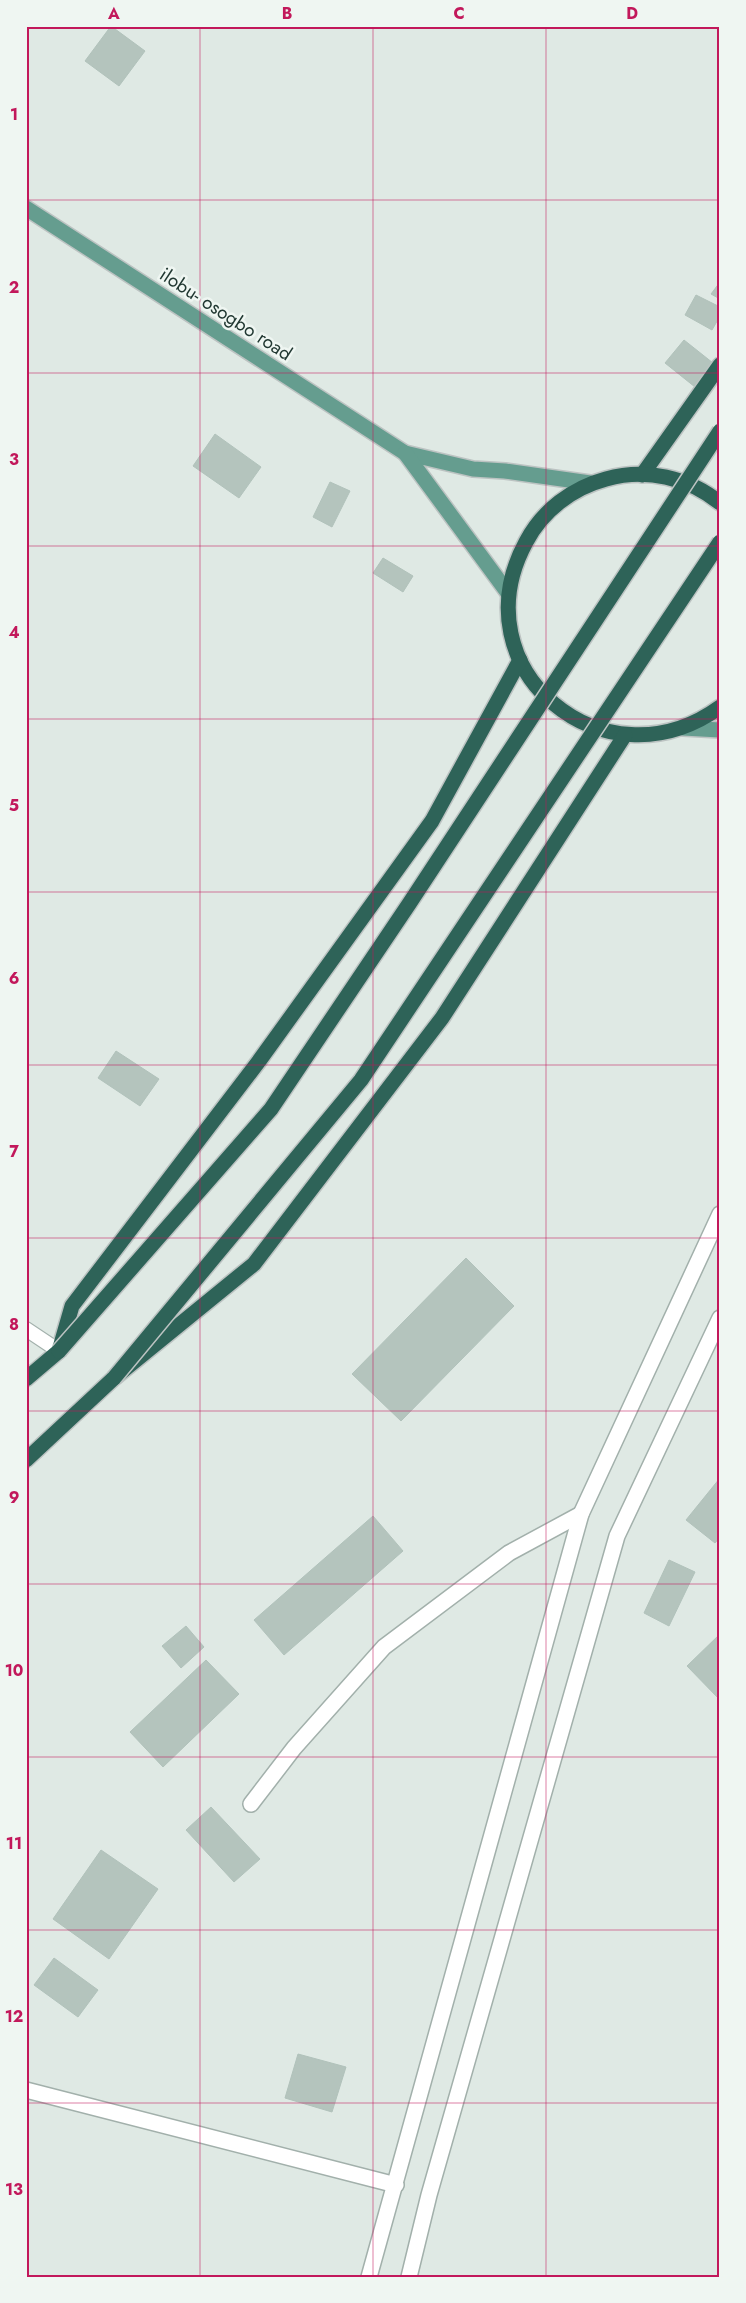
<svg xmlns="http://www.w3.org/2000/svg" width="746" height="2303" viewBox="0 0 746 2303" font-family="Jost,sans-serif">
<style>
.building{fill:#b4c4bd;stroke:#b1c2bb}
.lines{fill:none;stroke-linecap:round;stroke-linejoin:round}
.lane-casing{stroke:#a2b0ab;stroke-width:16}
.street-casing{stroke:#a2b0ab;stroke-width:18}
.primary-casing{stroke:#bcc3c2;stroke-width:18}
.highway-casing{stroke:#bcc3c2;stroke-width:18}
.lane{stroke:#fff;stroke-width:14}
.street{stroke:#fff;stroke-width:15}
.primary{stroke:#659d8f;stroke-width:15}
.highway{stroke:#2e6358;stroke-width:15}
.highway-bridge-casing{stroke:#bcc3c2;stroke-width:18;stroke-linecap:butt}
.highway-bridge{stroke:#2e6358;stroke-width:15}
.grid{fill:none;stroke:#c2185b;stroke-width:1;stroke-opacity:0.55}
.labels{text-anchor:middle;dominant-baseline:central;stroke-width:5;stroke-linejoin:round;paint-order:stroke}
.street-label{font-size:19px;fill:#213832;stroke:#eff6f2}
.neatline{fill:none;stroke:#c2185b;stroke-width:2}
.grid-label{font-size:16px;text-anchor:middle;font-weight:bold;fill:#c2185b}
</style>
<rect width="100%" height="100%" fill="#dfe9e4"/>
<!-- building -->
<g class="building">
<path d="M111 26 145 51 119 86 85 61Z"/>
<path d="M720 282V299L711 294Z"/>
<path d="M696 295 720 307V316L712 330 685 315Z"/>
<path d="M684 340 713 363 695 387 665 363Z"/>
<path d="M215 434 261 467 239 498 193 466Z"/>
<path d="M330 482 350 491 332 527 313 517Z"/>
<path d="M383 558 413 576 403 592 373 573Z"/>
<path d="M116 1051 159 1079 140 1106 98 1078Z"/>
<path d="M466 1258 514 1306 401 1421 352 1374Z"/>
<path d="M720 1478V1537L715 1543 686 1520Z"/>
<path d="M373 1516 403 1551 284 1655 254 1620Z"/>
<path d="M669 1560 695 1572 669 1626 644 1613Z"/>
<path d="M186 1626 204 1647 181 1668 162 1646Z"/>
<path d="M720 1634V1700L687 1666Z"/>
<path d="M206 1660 239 1694 163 1767 130 1732Z"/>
<path d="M211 1807 260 1859 234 1882 186 1830Z"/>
<path d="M101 1850 158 1889 109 1959 53 1919Z"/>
<path d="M54 1958 98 1990 78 2017 34 1985Z"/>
<path d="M298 2054 346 2067 332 2112 285 2098Z"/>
</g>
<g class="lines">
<defs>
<path id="lane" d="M26 1329 59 1351"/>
<g id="street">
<path d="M251 1804 294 1748 384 1647 509 1553 581 1514"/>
<path d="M26 2090 396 2185"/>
<path d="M369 2277 581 1514 720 1214"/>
<path d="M409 2277 429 2195 617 1536 720 1318"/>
</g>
<g id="primary">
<path d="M26 208 405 453 473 469 505 471 590 483"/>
<path d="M405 453 508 593"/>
<path d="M683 728 720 730"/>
</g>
<g id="highway">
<path d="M642 475 720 365"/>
<path d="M720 503C688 477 646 468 606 479 572 488 542 511 526 542 457 669 604 791 720 707"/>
<path d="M26 1379 59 1351 72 1306 259 1061 432 821 520 660"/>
<path d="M26 1460 114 1378 254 1264 442 1018 625 735"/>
</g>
</defs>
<!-- lane casing -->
<use href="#lane" class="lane-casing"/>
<!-- street casing -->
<use href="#street" class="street-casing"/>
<!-- primary casing -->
<use href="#primary" class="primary-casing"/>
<!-- highway casing -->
<use href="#highway" class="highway-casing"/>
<!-- lane -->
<use href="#lane" class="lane"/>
<!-- street -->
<use href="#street" class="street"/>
<!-- primary -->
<use href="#primary" class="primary"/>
<!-- highway -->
<use href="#highway" class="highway"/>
<defs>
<g id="highway-bridge">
<path d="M59 1351 271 1109 409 904 720 431"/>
<path d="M114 1378 361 1080 720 542"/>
</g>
</defs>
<!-- highway-bridge casing -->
<use href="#highway-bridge" class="highway-bridge-casing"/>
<!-- highway-bridge -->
<use href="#highway-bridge" class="highway-bridge"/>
</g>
<!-- grid -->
<path class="grid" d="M200 26V2277M373 26V2277M546 26V2277M26 200H720M26 373H720M26 546H720M26 719H720M26 892H720M26 1065H720M26 1238H720M26 1411H720M26 1584H720M26 1757H720M26 1930H720M26 2103H720"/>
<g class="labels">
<!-- street labels -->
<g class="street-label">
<text transform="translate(226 314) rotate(33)">ilobu- osogbo road</text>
</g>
</g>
<!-- border -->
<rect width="746" height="2303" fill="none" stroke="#eff6f2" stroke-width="55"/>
<rect x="28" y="28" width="690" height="2248" class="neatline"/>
<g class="grid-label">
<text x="114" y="19">A</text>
<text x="287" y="19">B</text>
<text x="459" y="19">C</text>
<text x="632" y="19">D</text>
<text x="14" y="120">1</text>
<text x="14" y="293">2</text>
<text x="14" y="465">3</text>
<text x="14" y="638">4</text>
<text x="14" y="811">5</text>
<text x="14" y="984">6</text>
<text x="14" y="1157">7</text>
<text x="14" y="1330">8</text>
<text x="14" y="1503">9</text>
<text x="14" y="1676">10</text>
<text x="14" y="1849">11</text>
<text x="14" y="2022">12</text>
<text x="14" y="2195">13</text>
</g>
</svg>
